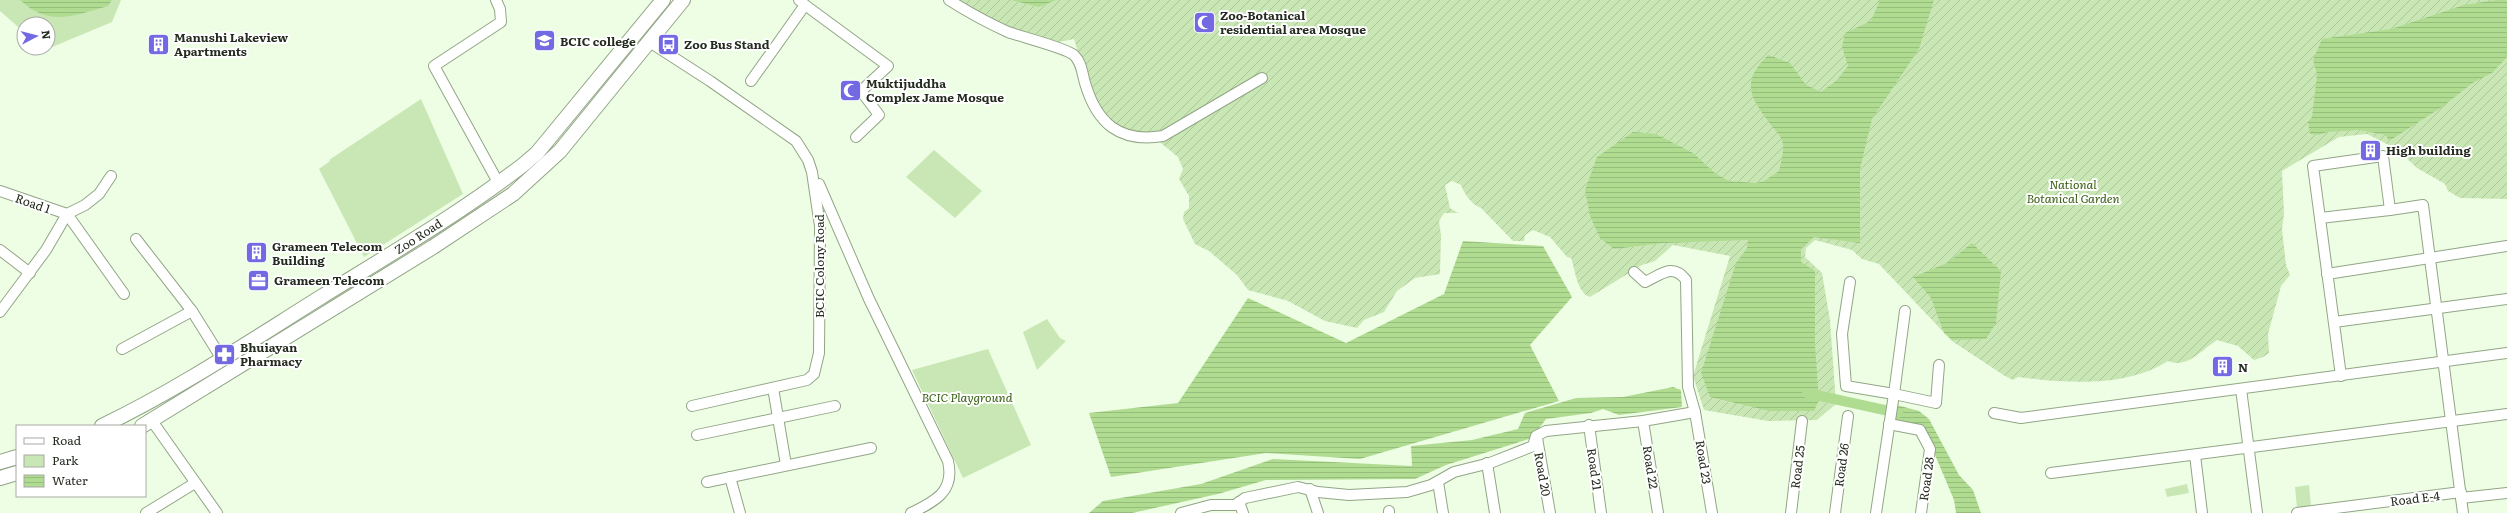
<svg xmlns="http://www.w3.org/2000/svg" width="2507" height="513" viewBox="0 0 2507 513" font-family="Literata,serif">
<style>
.green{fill:#c9e7b4}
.garden{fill:url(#garden-furrows)}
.water{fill:url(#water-rules)}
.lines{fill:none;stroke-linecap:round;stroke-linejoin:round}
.canal{stroke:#b0dc92;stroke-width:10}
.street-casing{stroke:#92a586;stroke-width:12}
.secondary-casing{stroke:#92a586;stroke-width:16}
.street{stroke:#fff;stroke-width:10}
.secondary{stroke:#fff;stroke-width:14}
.labels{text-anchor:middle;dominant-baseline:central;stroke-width:4;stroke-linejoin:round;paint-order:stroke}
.poi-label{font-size:12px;font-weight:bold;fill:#242b1f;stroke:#fff;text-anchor:start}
.park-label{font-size:12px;font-style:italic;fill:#375d11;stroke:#fff}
.street-label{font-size:12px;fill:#242b1f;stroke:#fff}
</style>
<defs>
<pattern id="garden-furrows" width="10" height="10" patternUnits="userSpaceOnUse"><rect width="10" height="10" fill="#c9e7b4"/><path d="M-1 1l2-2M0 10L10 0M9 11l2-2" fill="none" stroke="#acc69a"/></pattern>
<pattern id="water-rules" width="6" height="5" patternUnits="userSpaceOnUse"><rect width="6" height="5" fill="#b0dc92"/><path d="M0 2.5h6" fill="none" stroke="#97bd7d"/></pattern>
</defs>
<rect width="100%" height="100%" fill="#eefee4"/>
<!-- green -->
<g class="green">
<path d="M0 0H121L112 22 45 50 43 48H48V24H24V32L0 11Z"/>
<path d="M421 99 463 194 364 257 319 169 330 161 329 160Z"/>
<path d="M934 150 982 191 955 218 906 177Z"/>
<path d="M1047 319 1060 338 1066 341 1037 370 1023 332Z"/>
<path d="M988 349 1031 445 963 478 912 370Z"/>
<path d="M2187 484 2189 493 2167 497 2165 489Z"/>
<path d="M2309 485 2311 506 2297 508 2295 487Z"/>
</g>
<!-- garden -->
<path class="garden" d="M958 0H2507V199L2460 198 2448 191 2445 184 2417 168 2397 149 2367 134 2339 137 2282 171 2284 214 2282 229 2286 265 2290 275 2281 286 2268 334 2269 353 2263 357 2254 360 2238 346 2217 340C2201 350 2188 369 2168 361 2126 388 2066 383 2018 377L2013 380 2005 376 1952 341 1879 264 1862 259 1852 250 1815 240 1806 248 1805 257 1822 273 1830 320 1836 404 1817 420 1768 421 1704 410 1693 376 1730 256 1673 245 1655 261 1642 265 1590 297C1577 293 1575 269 1571 258L1567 257 1550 237 1533 230 1525 235 1524 241H1513L1481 208C1471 204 1465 195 1461 185L1452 181 1445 185 1450 208 1458 213H1444L1439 221 1441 235 1440 274 1415 278 1397 291 1384 312 1364 320 1357 328 1325 321 1288 301 1248 290 1237 275 1209 251 1195 244 1183 219 1184 212 1189 208V196L1179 179 1183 169 1178 157 1150 134 1127 132 1107 118 1091 95 1074 39 1059 42 1012 30Z"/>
<!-- water -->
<g class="water">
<path d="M20 0H112L108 6C73 16 49 27 20 0Z"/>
<path d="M1011 0H1056L1039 7Z"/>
<path d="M1880 0H1934L1919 49 1872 119 1860 169V243L1814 237 1801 248V262L1815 271V345L1819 400 1814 411H1769L1710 397 1701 373 1736 263 1747 248 1748 240 1663 243 1614 249 1600 238 1590 216 1585 190 1597 157 1633 132 1656 134 1693 153 1716 174 1729 181 1756 183 1764 181 1779 171C1781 161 1785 149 1782 140 1780 135 1774 129 1771 125 1750 97 1740 83 1768 55L1790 63 1806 85 1821 92 1837 80 1848 66 1842 47 1845 33 1871 21Z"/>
<path d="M2496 0H2506L2507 2V57L2492 73 2474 82 2442 107 2389 141 2386 135 2359 130 2327 132 2319 135 2310 134 2308 122 2312 117 2317 74 2313 60 2322 39 2391 29 2464 5Z"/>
<path d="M1463 241 1543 246 1572 297 1530 345 1559 401 1360 459 1266 453 1111 477 1089 413 1178 403 1248 298 1346 343 1444 294Z"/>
<path d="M1972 243 2001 271 1996 323 1986 339 1952 340 1944 333 1931 298 1913 277 1947 263Z"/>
<path d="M1673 387 1681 390 1682 407 1619 415 1603 409 1591 413 1546 419 1532 438 1446 465 1415 479 1266 480 1218 494 1132 513H1089L1103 501 1201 484 1273 459 1412 466 1411 446 1472 440 1518 429 1525 413 1576 398 1623 397Z"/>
<path d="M1893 404 1919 411 1929 419 1959 475 1973 490 1981 513H1956L1954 500 1925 431 1890 421Z"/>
</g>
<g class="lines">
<!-- canal -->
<path class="canal" d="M1807 393 1898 413"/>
<defs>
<g id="street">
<path d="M496 0 500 9 501 22 434 66 499 184"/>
<path d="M949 0C968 12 988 23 1008 32 1022 37 1066 48 1074 55 1082 63 1082 73 1085 83 1097 124 1120 143 1163 136L1262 78"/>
<path d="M805 5 888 66 861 91 879 115 856 137"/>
<path d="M648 41 710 81 796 141 808 160 812 172 820 226 819 353 814 374 807 380 692 406"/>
<path d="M751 81 805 5 799 0"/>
<path d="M819 184 869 299 948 461C955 491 936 501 911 513"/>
<path d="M0 191 67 214 124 294"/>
<path d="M2320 218 2390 210"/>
<path d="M136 239 192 311 222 359"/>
<path d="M0 250 30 273"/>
<path d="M1634 272 1645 282C1662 274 1673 263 1686 280L1688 387 1695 412 1712 513"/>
<path d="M2327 274 2507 246"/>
<path d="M1850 282 1842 334 1846 386 1894 394 1876 513"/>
<path d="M1905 311 1894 394 1936 403 1939 365"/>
<path d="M0 312 46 250 67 214 85 205 99 194 111 176"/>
<path d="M2334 322 2507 299"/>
<path d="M122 349 192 311"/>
<path d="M2341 376 2313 166 2383 156 2390 210 2423 205 2463 513"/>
<path d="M773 388 786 465"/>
<path d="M2241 389 2257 513"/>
<path d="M1994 413 2021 418 2507 353"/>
<path d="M152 421 217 513"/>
<path d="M1643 421 1658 513"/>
<path d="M1889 424 1920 430 1930 449 1921 513"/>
<path d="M1589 425 1601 513"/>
<path d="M697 435 835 406"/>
<path d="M1537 438 1550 513"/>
<path d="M2195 455 2202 513"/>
<path d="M1487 463 1495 513"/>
<path d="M2051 473 2507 414"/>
<path d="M730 477 740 513"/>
<path d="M707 482 871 448"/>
<path d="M1438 482 1443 513"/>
<path d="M1310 489 1318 513"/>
<path d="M2461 498 2507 493"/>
<path d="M1239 502 1243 513"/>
<path d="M1389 511V513"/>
<path d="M146 513 195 483"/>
<path d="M1181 513 1211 505H1235L1245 498 1298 487 1318 492 1349 495 1407 492 1431 485 1454 472 1490 463 1533 446 1536 436 1546 431 1643 421 1695 412"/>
<path d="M1791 513 1802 421"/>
<path d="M1835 513 1848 416"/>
<path d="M2297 513 2461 492"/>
</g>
<g id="secondary">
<path d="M102 426C179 389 249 342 321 297 389 255 459 214 523 165L537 153 663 0"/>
<path d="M142 426 433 247 513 194 560 151 683 0"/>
<path d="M0 462 17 457"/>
<path d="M0 478 17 473"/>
</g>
</defs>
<!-- street casing -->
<use href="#street" class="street-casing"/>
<!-- secondary casing -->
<use href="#secondary" class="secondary-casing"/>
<!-- street -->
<use href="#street" class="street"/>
<!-- secondary -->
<use href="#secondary" class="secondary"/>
</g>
<!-- icons -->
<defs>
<symbol id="mosque-square" viewBox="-11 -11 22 22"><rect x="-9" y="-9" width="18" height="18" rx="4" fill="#7369e3" stroke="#fff"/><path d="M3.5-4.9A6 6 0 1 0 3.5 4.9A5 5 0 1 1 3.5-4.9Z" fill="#fff"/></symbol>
<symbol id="university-square" viewBox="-11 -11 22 22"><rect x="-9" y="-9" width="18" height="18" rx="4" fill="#7369e3" stroke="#fff"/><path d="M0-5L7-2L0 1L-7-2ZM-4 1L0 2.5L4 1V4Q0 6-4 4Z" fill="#fff"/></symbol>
<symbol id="building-square" viewBox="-11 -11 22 22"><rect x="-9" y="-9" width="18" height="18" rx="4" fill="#7369e3" stroke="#fff"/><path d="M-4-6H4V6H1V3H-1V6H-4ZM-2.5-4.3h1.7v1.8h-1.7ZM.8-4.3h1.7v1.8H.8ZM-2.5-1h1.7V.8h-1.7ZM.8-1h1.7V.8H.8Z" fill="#fff"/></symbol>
<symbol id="bus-square" viewBox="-11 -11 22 22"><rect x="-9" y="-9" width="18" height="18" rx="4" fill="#7369e3" stroke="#fff"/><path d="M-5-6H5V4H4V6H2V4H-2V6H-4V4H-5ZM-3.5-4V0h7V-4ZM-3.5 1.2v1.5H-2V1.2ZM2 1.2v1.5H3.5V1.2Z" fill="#fff"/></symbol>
<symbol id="office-square" viewBox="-11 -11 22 22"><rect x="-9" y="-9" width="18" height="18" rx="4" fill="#7369e3" stroke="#fff"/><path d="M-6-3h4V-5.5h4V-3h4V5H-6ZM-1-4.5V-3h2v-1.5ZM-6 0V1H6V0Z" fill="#fff"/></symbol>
<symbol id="pharmacy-square" viewBox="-11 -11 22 22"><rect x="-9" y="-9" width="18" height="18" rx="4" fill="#7369e3" stroke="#fff"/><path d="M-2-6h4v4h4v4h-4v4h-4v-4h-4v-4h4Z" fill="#fff"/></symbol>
</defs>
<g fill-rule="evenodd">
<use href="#mosque-square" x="1192" y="10" width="25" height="25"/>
<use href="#university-square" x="532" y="28" width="25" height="25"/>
<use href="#building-square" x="146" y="32" width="25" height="25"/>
<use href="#bus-square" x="656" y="32" width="25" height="25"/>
<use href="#mosque-square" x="838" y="78" width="25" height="25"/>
<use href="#building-square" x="2358" y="138" width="25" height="25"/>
<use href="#building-square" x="244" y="240" width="25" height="25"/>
<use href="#office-square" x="246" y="268" width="25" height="25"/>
<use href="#pharmacy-square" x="212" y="342" width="25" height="25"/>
<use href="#building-square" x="2210" y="354" width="25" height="25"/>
</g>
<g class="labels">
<!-- poi labels -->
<g class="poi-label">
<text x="1220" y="15">Zoo-Botanical<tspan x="1220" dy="14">residential area Mosque</tspan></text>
<text x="174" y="37">Manushi Lakeview<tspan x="174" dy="14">Apartments</tspan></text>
<text x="560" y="41">BCIC college</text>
<text x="684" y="44">Zoo Bus Stand</text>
<text x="866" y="83">Muktijuddha<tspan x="866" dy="14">Complex Jame Mosque</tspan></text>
<text x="2386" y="150">High building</text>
<text x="272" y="246">Grameen Telecom<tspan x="272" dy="14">Building</tspan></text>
<text x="274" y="280">Grameen Telecom</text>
<text x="240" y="347">Bhuiayan<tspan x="240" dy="14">Pharmacy</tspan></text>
<text x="2238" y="367">N</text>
</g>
<!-- park labels -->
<g class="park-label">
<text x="2073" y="184">National<tspan x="2073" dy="14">Botanical Garden</tspan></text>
<text x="967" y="397">BCIC Playground</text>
</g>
<!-- street labels -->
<g class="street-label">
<text transform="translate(33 203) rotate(19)">Road 1</text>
<text transform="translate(418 236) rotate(-33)">Zoo Road</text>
<text transform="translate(819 266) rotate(-90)">BCIC Colony Road</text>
<text transform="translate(1704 462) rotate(81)">Road 23</text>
<text transform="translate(1841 465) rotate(-82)">Road 26</text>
<text transform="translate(1651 467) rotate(81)">Road 22</text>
<text transform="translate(1797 467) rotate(-83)">Road 25</text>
<text transform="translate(1595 469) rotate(82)">Road 21</text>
<text transform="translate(1543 474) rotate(80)">Road 20</text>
<text transform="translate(1926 479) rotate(-82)">Road 28</text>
<text transform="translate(2415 498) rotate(-7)">Road E-4</text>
</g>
</g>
<!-- legend -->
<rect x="16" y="425" width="130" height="72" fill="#ffffff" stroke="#a7aaa5"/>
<rect x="24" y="438" width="20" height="6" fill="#ffffff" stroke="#a7aaa5"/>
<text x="52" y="445" font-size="12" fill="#242b1f">Road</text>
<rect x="24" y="455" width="20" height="12" fill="#c9e7b4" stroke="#a7aaa5"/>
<text x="52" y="465" font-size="12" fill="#242b1f">Park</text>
<rect x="24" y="475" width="20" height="12" fill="url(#water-rules)" stroke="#a7aaa5"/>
<text x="52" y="485" font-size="12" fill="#242b1f">Water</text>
<!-- north arrow -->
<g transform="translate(36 36) rotate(83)"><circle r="19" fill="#ffffff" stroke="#a7aaa5"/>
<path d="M0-3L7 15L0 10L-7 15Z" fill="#7369e3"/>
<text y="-6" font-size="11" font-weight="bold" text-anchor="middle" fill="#242b1f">N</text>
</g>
</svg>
